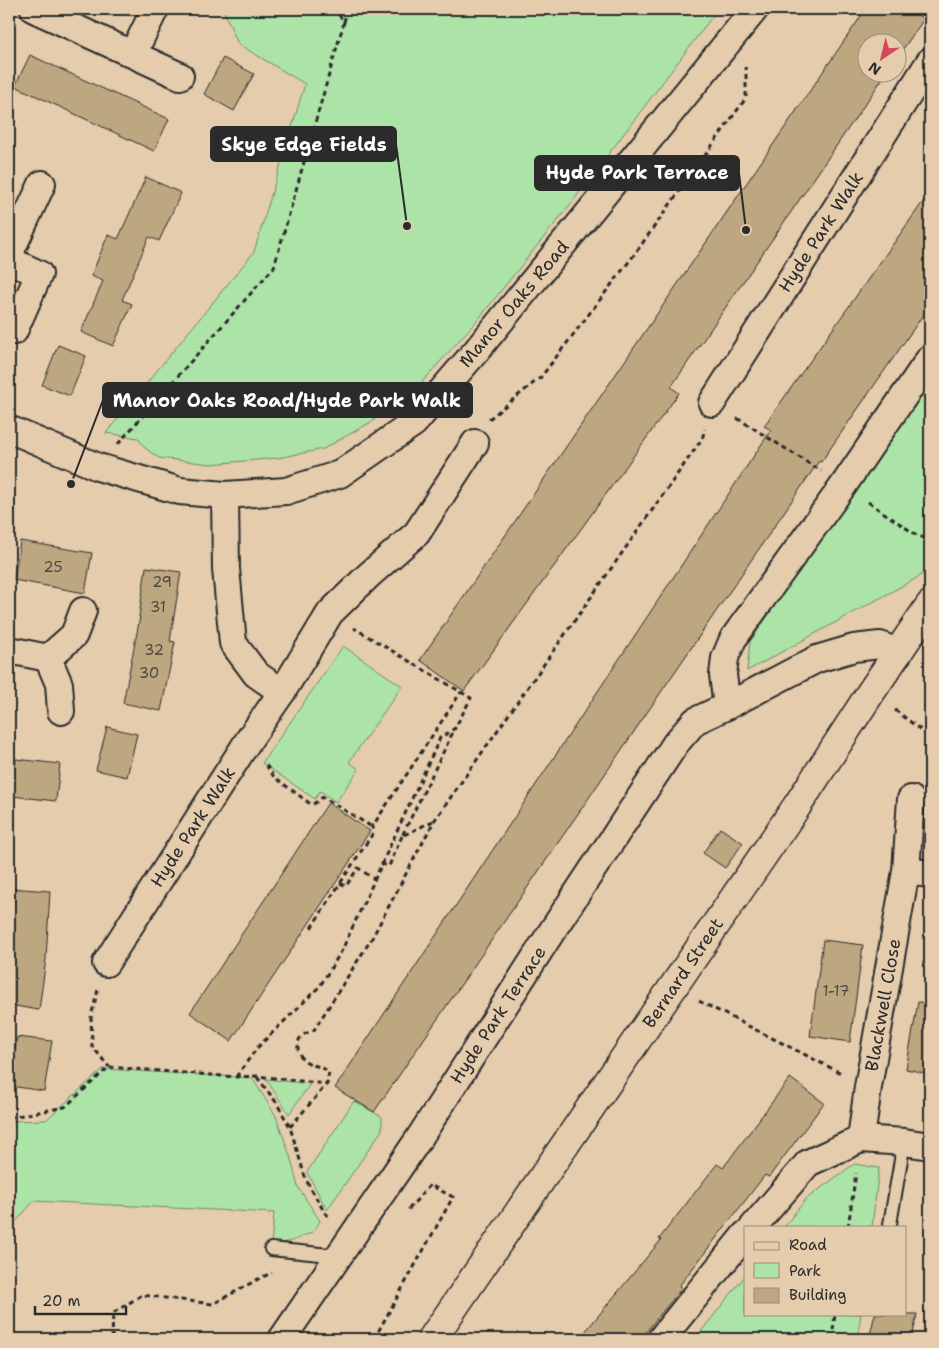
<svg xmlns="http://www.w3.org/2000/svg" width="939" height="1348" viewBox="0 0 939 1348" font-family="'Shantell Sans',sans-serif">
<style>
.green{fill:#ace4a8;stroke:#6c886a}
.building{fill:#bda781;stroke:#2b2b2b}
.lines{fill:none;stroke-linecap:round;stroke-linejoin:round}
.lane-casing{stroke:#2b2b2b;stroke-width:16}
.street-casing{stroke:#2b2b2b;stroke-width:30}
.secondary-casing{stroke:#2b2b2b;stroke-width:31}
.path{stroke:#2b2b2b;stroke-width:3;stroke-dasharray:5 4;stroke-linecap:butt}
.lane{stroke:#e4ccad;stroke-width:12}
.street{stroke:#e4ccad;stroke-width:26}
.secondary{stroke:#e4ccad;stroke-width:28}
.labels{text-anchor:middle;dominant-baseline:central;stroke-width:4;stroke-linejoin:round;paint-order:stroke}
.number-label{font-size:15px;fill:#504a40}
.street-label{font-size:18px;fill:#2b2b2b;stroke:#e4ccad}
.leader{fill:none;stroke:#2b2b2b;stroke-width:2}
.callout-dot{fill:#2b2b2b;stroke:#e4ccad;stroke-width:2}
.callout{fill:#2b2b2b;stroke:#2b2b2b;stroke-width:2}
.callout-label{font-size:19px;text-anchor:middle;font-weight:bold;fill:#fff}
</style>
<rect width="100%" height="100%" fill="#e4ccad"/>
<filter id="ink" filterUnits="userSpaceOnUse"><feTurbulence type="fractalNoise" baseFrequency=".02" numOctaves="2"/><feDisplacementMap in="SourceGraphic" scale="10" xChannelSelector="R" yChannelSelector="G"/><feConvolveMatrix kernelMatrix="1 2 1 2 8 2 1 2 1" color-interpolation-filters="sRGB"/></filter>
<g filter="url(#ink)">
<!-- green -->
<g class="green">
<path d="M223 9H718L573 201 480 317 414 391 373 421 323 449 278 458 211 464 159 458 145 448 138 438 106 433 254 252 305 84 238 44Z"/>
<path d="M930 377V563L922 575 747 671 750 642Z"/>
<path d="M343 646 402 686 349 762 359 769 336 802 320 791 315 799 262 763Z"/>
<path d="M103 1069 252 1078 276 1116 290 1156 298 1187 320 1221 313 1232 292 1241 271 1245 274 1213 34 1201 12 1226 13 1333 35 1336 34 1339H9V1121L46 1120Z"/>
<path d="M266 1079 310 1084 289 1114Z"/>
<path d="M354 1101 382 1117V1130L327 1210 307 1172Z"/>
<path d="M854 1164 879 1168 872 1227H784L806 1199Z"/>
<path d="M745 1276V1314H861L857 1339H695Z"/>
</g>
<!-- building -->
<g class="building">
<path d="M866 9H909L924 19 896 59V42H866V72H887L671 387 679 393 464 691 420 660Z"/>
<path d="M30 55 169 119 154 151 15 86Z"/>
<path d="M223 58 254 74 234 111 204 94Z"/>
<path d="M146 177 181 193 159 241 149 237 122 300 132 304 113 346 81 332 103 281 91 276 108 235 118 239Z"/>
<path d="M930 192V305L821 462 819 461 374 1112 335 1088 771 430 764 426Z"/>
<path d="M58 345 86 356 70 396 42 385Z"/>
<path d="M20 541 92 553 85 593 14 580Z"/>
<path d="M146 567 181 572 170 641 175 642 161 711 123 703 140 617H139Z"/>
<path d="M107 727 137 734 127 777 96 770Z"/>
<path d="M16 759 60 764 56 801 12 796Z"/>
<path d="M328 803 370 831 231 1041 190 1013Z"/>
<path d="M720 828 743 843 725 868 703 853Z"/>
<path d="M9 888 50 891 46 959 39 1010 9 1005V971L14 940 9 939Z"/>
<path d="M823 940 863 945 850 1042 810 1036Z"/>
<path d="M918 1002 930 1003V1074L906 1069Z"/>
<path d="M17 1037 52 1041 44 1091 10 1086Z"/>
<path d="M790 1078 824 1103 769 1177 765 1175 679 1286 682 1288 640 1339H579L661 1240 659 1239 717 1164 723 1168Z"/>
<path d="M875 1314H917L912 1339H869Z"/>
</g>
<g class="lines">
<defs>
<g id="lane">
<path d="M890 1224 904 1142"/>
<path d="M271 1249 339 1256"/>
</g>
<g id="street">
<path d="M34 9 180 76"/>
<path d="M133 54 155 9"/>
<path d="M9 255 42 184"/>
<path d="M9 260 39 274 14 331"/>
<path d="M712 403 930 61"/>
<path d="M9 429 98 467 180 491 225 495 286 491 340 474 414 423 477 350 755 9"/>
<path d="M225 495 226 569 233 643 256 674 282 692"/>
<path d="M9 650 48 658"/>
<path d="M727 706 817 659 854 648 880 645 899 653"/>
<path d="M61 711 59 684 48 658 74 635 83 611"/>
<path d="M906 871 930 874"/>
<path d="M106 963 248 741 282 692 330 613 369 575 417 533 475 443"/>
<path d="M861 1139 868 1087 906 871 911 799"/>
<path d="M753 1227 808 1163 861 1139 904 1142 930 1146"/>
<path d="M282 1339 418 1140 554 928 676 743 695 721 727 706 723 675 725 658 733 639 843 486 930 358"/>
<path d="M661 1339 745 1235"/>
</g>
<path id="secondary" d="M432 1339 797 806 871 692 930 605"/>
</defs>
<!-- lane casing -->
<use href="#lane" class="lane-casing"/>
<!-- street casing -->
<use href="#street" class="street-casing"/>
<!-- secondary casing -->
<use href="#secondary" class="secondary-casing"/>
<!-- path -->
<g class="path">
<path d="M344 22 347 9"/>
<path d="M737 418 821 471"/>
<path d="M489 419 541 377 634 255 746 98V67"/>
<path d="M118 444 274 267 344 22 335 9"/>
<path d="M868 502 915 534 930 541"/>
<path d="M895 710 930 737"/>
<path d="M266 765 274 777 312 805 323 797 372 827"/>
<path d="M433 821 402 836 455 728"/>
<path d="M381 864 389 866 402 836"/>
<path d="M340 883 346 886 358 868 374 879"/>
<path d="M311 928 373 833 372 827 461 692"/>
<path d="M98 990 91 1016 92 1046 109 1067"/>
<path d="M699 1001 841 1073"/>
<path d="M236 1077 257 1048 320 986 342 950 440 738 455 728 471 698 354 628"/>
<path d="M257 1077 276 1102 290 1127 306 1180 325 1213 331 1218"/>
<path d="M9 1116 12 1117 65 1107 109 1067 236 1077 257 1076 326 1084"/>
<path d="M290 1127 327 1084 329 1072C322 1066 311 1066 304 1060 297 1054 295 1041 303 1035 306 1033 311 1032 314 1030L372 938 434 821 702 439 705 429"/>
<path d="M848 1227 856 1173"/>
<path d="M112 1339 113 1313 142 1295 213 1304 260 1278 272 1273"/>
<path d="M374 1339 453 1197 430 1185 407 1211"/>
<path d="M832 1339 835 1314"/>
</g>
<!-- lane -->
<use href="#lane" class="lane"/>
<!-- street -->
<use href="#street" class="street"/>
<!-- secondary -->
<use href="#secondary" class="secondary"/>
</g>
</g>
<g class="labels">
<!-- number labels -->
<g class="number-label">
<text x="53" y="567">25</text>
<text x="162" y="582">29</text>
<text x="158" y="607">31</text>
<text x="154" y="650">32</text>
<text x="149" y="673">30</text>
<text x="836" y="991">1-17</text>
</g>
<!-- street labels -->
<g class="street-label">
<text transform="translate(821 232) rotate(-57)">Hyde Park Walk</text>
<text transform="translate(514 304) rotate(-50)">Manor Oaks Road</text>
<text transform="translate(193 827) rotate(-57)">Hyde Park Walk</text>
<text transform="translate(683 973) rotate(-56)">Bernard Street</text>
<text transform="translate(883 1005) rotate(-80)">Blackwell Close</text>
<text transform="translate(498 1015) rotate(-57)">Hyde Park Terrace</text>
</g>
</g>
<!-- callouts -->
<path class="leader" d="M407 226L396 144M746 230L739 173M71 484L103 400"/>
<g class="callout-dot">
<circle cx="407" cy="226" r="5"/>
<circle cx="746" cy="230" r="5"/>
<circle cx="71" cy="484" r="5"/>
</g>
<g class="callout">
<rect x="211" y="127" width="185" height="34" rx="5"/>
<rect x="535" y="156" width="204" height="34" rx="5"/>
<rect x="103" y="383" width="369" height="34" rx="5"/>
</g>
<g class="callout-label">
<text x="304" y="151">Skye Edge Fields</text>
<text x="637" y="179">Hyde Park Terrace</text>
<text x="287" y="407">Manor Oaks Road/Hyde Park Walk</text>
</g>
<!-- margin -->
<rect width="939" height="1348" fill="none" stroke="#e4ccad" stroke-width="30"/>
<rect x="15" y="15" width="909" height="1318" fill="none" stroke="#2b2b2b" stroke-width="2" filter="url(#ink)"/>
<!-- legend -->
<rect x="744" y="1226" width="162" height="90" fill="#e4ccad" stroke="#9a8c79"/>
<rect x="754" y="1242" width="25" height="8" fill="#e4ccad" stroke="#9a8c79"/>
<text x="789" y="1250" font-size="15" fill="#2b2b2b">Road</text>
<rect x="754" y="1263" width="25" height="15" fill="#ace4a8" stroke="#9a8c79"/>
<text x="789" y="1276" font-size="15" fill="#2b2b2b">Park</text>
<rect x="754" y="1288" width="25" height="15" fill="#bda781" stroke="#9a8c79"/>
<text x="789" y="1300" font-size="15" fill="#2b2b2b">Building</text>
<!-- north arrow -->
<g transform="translate(882 58) rotate(215)"><circle r="24" fill="#e4ccad" stroke="#9a8c79"/>
<path d="M0-4L9 19L0 12L-9 19Z" fill="#d1495b"/>
<text y="-8" font-size="14" font-weight="bold" text-anchor="middle" fill="#2b2b2b">N</text>
</g>
<!-- scale -->
<path d="M35 1306v8h91v-8" fill="none" stroke="#2b2b2b" stroke-width="2.5"/>
<text x="42" y="1306" font-size="15" fill="#2b2b2b" stroke="#e4ccad" stroke-width="4" paint-order="stroke">20 m</text>
</svg>
